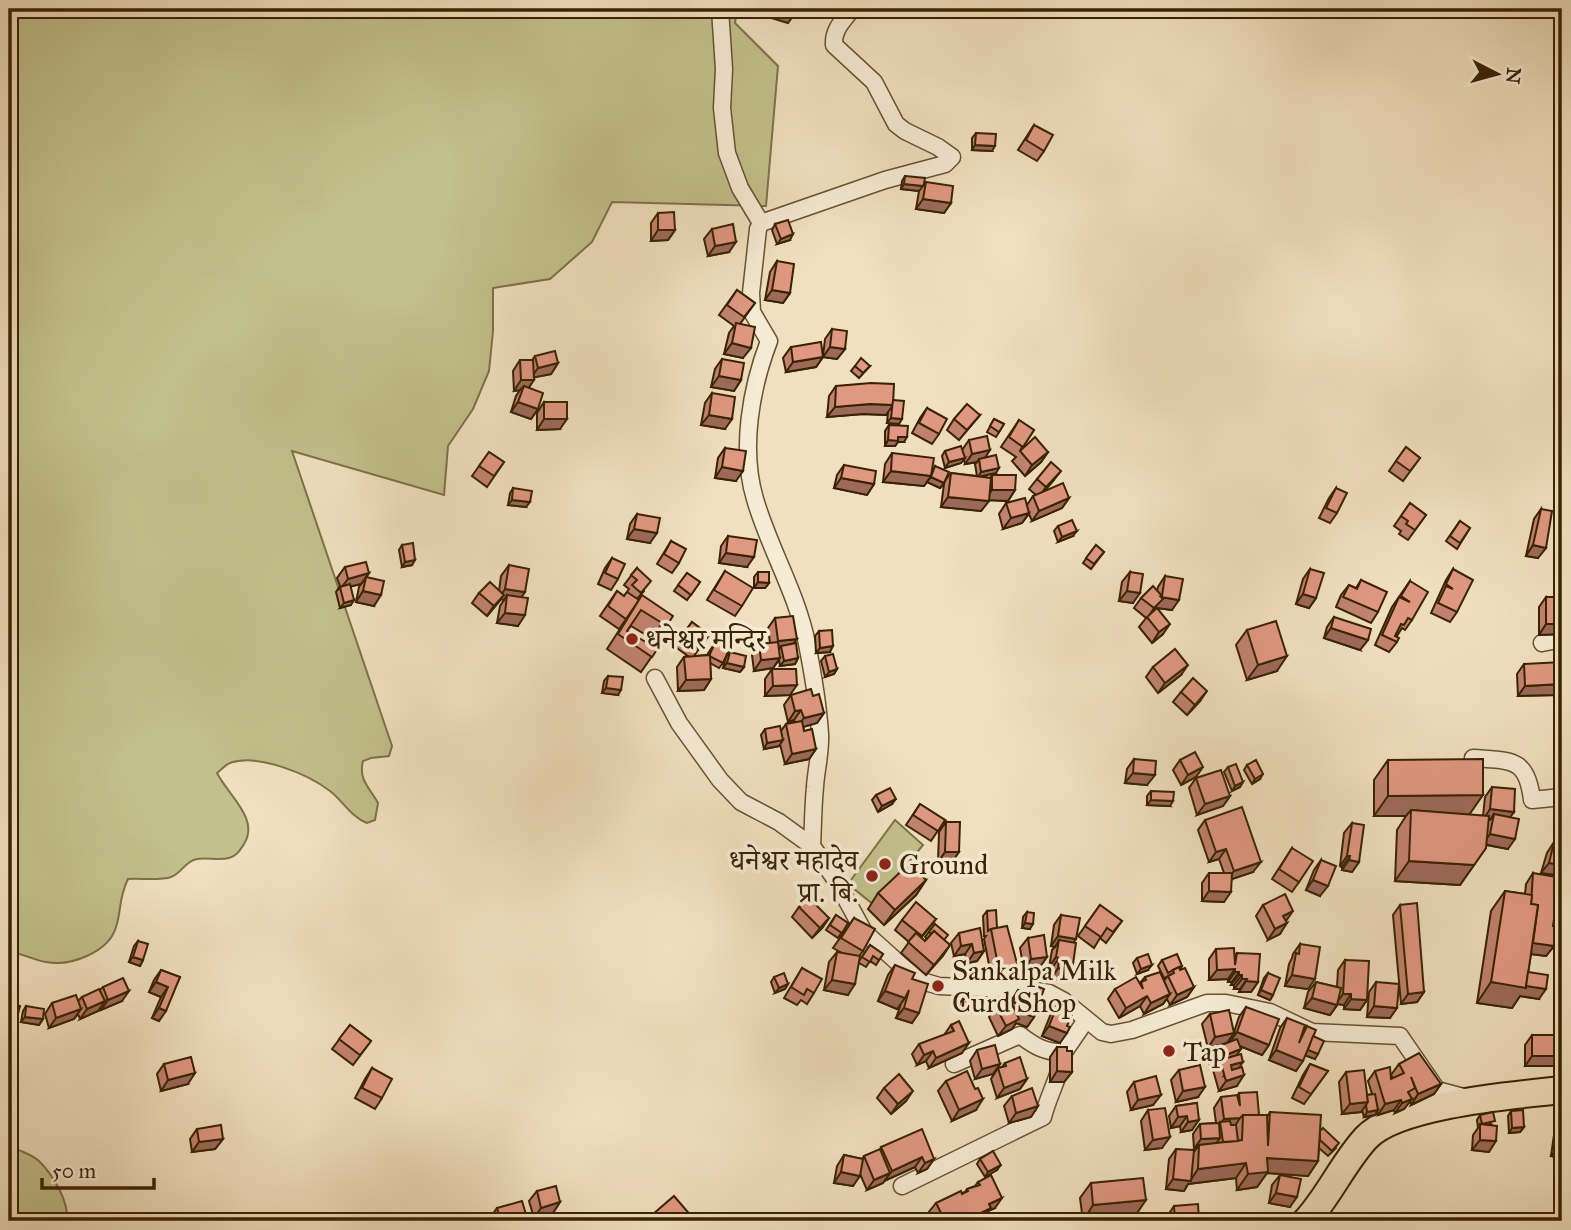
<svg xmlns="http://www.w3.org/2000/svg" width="1571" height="1230" viewBox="0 0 1571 1230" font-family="'IM FELL Great Primer','Noto Serif Devanagari',serif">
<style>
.green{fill:#c2c08c;stroke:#7e7147;stroke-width:2}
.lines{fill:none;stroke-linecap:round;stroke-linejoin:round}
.minor-casing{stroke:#675231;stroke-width:19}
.primary-casing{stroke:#392202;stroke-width:30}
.minor{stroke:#f6ebd5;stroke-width:16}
.primary{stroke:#f1e0bf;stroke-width:26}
.wall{fill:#c1836f;stroke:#392202;stroke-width:2;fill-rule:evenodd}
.shaded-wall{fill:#9d6a5a;stroke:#392202;stroke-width:2}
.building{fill:#e09881;stroke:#392202;stroke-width:2;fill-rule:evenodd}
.poi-dot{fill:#8f2418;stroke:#f6ebd5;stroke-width:2.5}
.labels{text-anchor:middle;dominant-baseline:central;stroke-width:7;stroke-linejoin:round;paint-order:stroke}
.poi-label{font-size:28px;fill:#392202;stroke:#f6ebd5;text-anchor:start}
</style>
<rect width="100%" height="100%" fill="#f1e0bf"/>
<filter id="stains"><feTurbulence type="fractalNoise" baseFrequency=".00286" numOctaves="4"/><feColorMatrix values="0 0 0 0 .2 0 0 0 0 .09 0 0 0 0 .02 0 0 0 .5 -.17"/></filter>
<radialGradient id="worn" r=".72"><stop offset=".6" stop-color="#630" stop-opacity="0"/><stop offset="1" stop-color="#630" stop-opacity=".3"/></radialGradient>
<!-- green -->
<g class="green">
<path d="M9 9H737L735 23 778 66 766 206 612 202 592 242 550 279 493 288V331L489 371 473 409 448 446 444 495 292 451 392 746 389 756 371 758 363 761C358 780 370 788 378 803L375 820 367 823C351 817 343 801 330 791 308 774 257 753 230 763 225 765 221 770 217 773 228 795 260 819 244 844 240 850 237 856 229 858 218 861 207 857 197 859 185 861 181 874 171 877 160 881 140 878 128 879 118 900 122 908 116 927 109 952 70 967 46 962 33 960 22 953 9 952Z"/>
<path d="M895 820 923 845 874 905 848 884Z"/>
<path d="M15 1148C22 1152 33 1155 39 1161 53 1175 69 1201 67 1221H9V1149Z"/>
</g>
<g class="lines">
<defs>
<g id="minor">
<path d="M720 9 724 69 722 108 727 153 740 188 761 223"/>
<path d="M1542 643 1562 639"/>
<path d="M655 678 679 723 720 780 741 802 779 822 812 846 835 879 864 932 904 968 922 981 939 986 1031 990 1049 993 1064 1001 1102 1032 1111 1034 1132 1030 1207 1003H1226L1270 1012 1312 1032 1400 1036 1437 1090 1467 1098"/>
<path d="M1473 758C1511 761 1527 757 1532 800L1562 797"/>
<path d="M812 846C813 827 813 807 815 787 816 770 821 752 820 734 818 704 813 674 807 644 797 593 769 548 755 499 740 449 751 388 769 341L752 312 751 293 758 229 761 223 885 180 945 164 952 157 938 147 905 131 896 124 874 82 834 45C833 29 843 21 852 9"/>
<path d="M954 1064 1020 1035C1034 1046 1046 1053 1064 1052L1086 1020"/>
<path d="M902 1186 1043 1117C1048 1097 1057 1082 1062 1061"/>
</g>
<path id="primary" d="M1306 1221C1329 1196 1343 1163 1366 1138 1397 1104 1516 1095 1562 1090"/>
</defs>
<!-- minor casing -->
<use href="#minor" class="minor-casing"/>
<!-- primary casing -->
<use href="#primary" class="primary-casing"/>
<!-- minor -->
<use href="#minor" class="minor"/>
<!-- primary -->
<use href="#primary" class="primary"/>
</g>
<!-- wall -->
<g class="wall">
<path d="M1034 125 1044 151 1037 161 1018 150Z"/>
<path d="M976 133 992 151 972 150V138Z"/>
<path d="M905 176 924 184 951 203 944 213 916 209 919 191 901 189 902 181Z"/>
<path d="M658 213 675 230 668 240 651 241V223Z"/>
<path d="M775 224 790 240 777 244 772 230Z"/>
<path d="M712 229 729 252 708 256 704 239Z"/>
<path d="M777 261 790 293 783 303 765 300 770 272Z"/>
<path d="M737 290 755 303 740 324 743 358 724 354 729 333 734 326 719 315Z"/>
<path d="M832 329 845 349 837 359 823 357 816 367 786 372 783 358 791 347 823 356 825 339Z"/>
<path d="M535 356 558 363 551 374 534 377 529 388 538 409 531 419 511 412 516 396 520 390 514 391 513 371 520 360H532Z"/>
<path d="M722 359 741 380 734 391 711 387 715 369Z"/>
<path d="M855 366H870L859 378 851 371Z"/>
<path d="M836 386 893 400 899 424 887 423 888 412 886 415 863 414 827 417 829 396Z"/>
<path d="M712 393 725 429 701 425 705 403Z"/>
<path d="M544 402 560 429 537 430V413Z"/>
<path d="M927 408 939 434 932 444 912 433 920 418Z"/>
<path d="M980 415 959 440 947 430 954 419Z"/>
<path d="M994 419 1004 424 996 437 987 432Z"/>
<path d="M1019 420 1034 430 1021 449 1048 452 1041 462 1025 476 1012 461 1016 457 1001 447Z"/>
<path d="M889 425 904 442H898L895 446H885V431Z"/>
<path d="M969 440 985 458 996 473 979 476 990 478 992 475 1015 490 1008 501 989 500 981 511 941 507 944 484 940 488 927 482 924 486 883 482 885 464 892 453 932 471 935 466 944 482 951 473 977 476 975 464 977 462 965 464 964 459 961 463 945 468 942 456 945 451 962 450Z"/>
<path d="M1406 447 1420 458 1403 481 1389 471Z"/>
<path d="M725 448 736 481 715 478 718 458Z"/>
<path d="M489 452 504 462 487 487 472 476Z"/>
<path d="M844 465 874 484 867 495 834 488 837 475Z"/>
<path d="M1037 479 1053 481 1044 491 1069 498 1062 508 1032 521 1029 514 1022 523 1003 529 999 514 1006 503 1027 505 1033 496 1036 495 1029 489Z"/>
<path d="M513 488 526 507 508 505 510 493Z"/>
<path d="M1336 488 1337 513 1330 523 1319 518 1329 498Z"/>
<path d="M1410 503 1426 515 1408 540 1399 534 1401 531 1394 526Z"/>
<path d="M1541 509 1538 558 1526 556 1534 519Z"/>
<path d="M637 514 650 543 627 539 630 524Z"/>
<path d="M1460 521 1470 528 1457 549 1446 541Z"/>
<path d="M1562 525V557L1555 556 1558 531Z"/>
<path d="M1058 526 1073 536 1058 542 1054 531Z"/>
<path d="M728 536 747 567 719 563 721 546Z"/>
<path d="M671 541 679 563 672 573 657 564Z"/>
<path d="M402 545 412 565 402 567 399 550Z"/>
<path d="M1096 545 1104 552 1091 569 1083 563Z"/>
<path d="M612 558 618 579 611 590 598 584 605 568Z"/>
<path d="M509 565 525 592 521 597 518 626 497 623 500 606 504 600 501 599 487 616 472 603 479 593 499 591 501 576Z"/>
<path d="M345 567 369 573 361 584 351 586V605L340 608 336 592 340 586 337 578Z"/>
<path d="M637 568 644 591 637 599 666 627 670 630 641 672 607 649 629 615 619 629 600 616 617 591 624 596 629 589 624 585ZM631 626 651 638 648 644 627 631Z"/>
<path d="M1310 569 1316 598 1309 608 1296 604 1303 579Z"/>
<path d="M1453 569 1457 612 1450 622 1431 613 1446 580Z"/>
<path d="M725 571 742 606 735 616 707 600Z"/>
<path d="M758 572 769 583 765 588H754V577Z"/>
<path d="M1130 572 1133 603 1119 601 1122 582Z"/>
<path d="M687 573 700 582 687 600 674 591Z"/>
<path d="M1165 576 1172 610 1157 608V609L1163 634 1152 643 1139 627 1146 618 1134 608 1141 598 1157 591 1158 587Z"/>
<path d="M366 577 374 606 356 602 359 587Z"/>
<path d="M1361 580 1378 612 1371 623 1336 607 1341 595 1349 585 1356 588Z"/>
<path d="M1410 581 1412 620 1405 630 1402 628 1397 636 1396 635 1397 642 1389 652 1375 645 1392 607Z"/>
<path d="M1546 597 1562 634 1539 635V607Z"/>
<path d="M1334 617 1360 650 1324 638 1327 627Z"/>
<path d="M775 618 793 644 798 658 795 664 780 666 779 660 773 668 754 671 752 655 759 644 770 643 768 628Z"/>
<path d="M692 622 709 635 694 656 707 655 715 643 723 663 719 668 710 663 711 679 704 690 678 691 677 667 684 657 688 656 674 646Z"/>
<path d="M1247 630 1277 671 1247 680 1236 645Z"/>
<path d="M819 631 830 652 816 653 815 636Z"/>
<path d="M730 652 744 667 740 672 723 668 726 657Z"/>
<path d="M825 656 837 669 834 674 825 677 821 661Z"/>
<path d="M1524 664 1557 695 1518 696 1517 674Z"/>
<path d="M1153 667 1181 675 1158 693 1146 677Z"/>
<path d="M772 669 790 695 765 696V679Z"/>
<path d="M608 676 618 695 602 693 604 681Z"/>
<path d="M1181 692 1200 701 1187 715 1173 702Z"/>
<path d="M1562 693V715H1560L1558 699Z"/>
<path d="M791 695 813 696 824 713 817 723 803 727 804 731 816 749 809 759 785 764 780 744 779 746 764 749 761 735 765 729 781 731 786 724 795 722 794 720 788 722 784 705Z"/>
<path d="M1134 759 1147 785 1125 783 1127 769Z"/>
<path d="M1180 760 1196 777 1181 785 1173 770Z"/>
<path d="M1388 760 1469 815 1483 816 1485 797 1492 787 1514 812 1510 817 1508 849 1486 845V848L1460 885 1395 881 1397 830 1406 816H1374V780Z"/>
<path d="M1247 765 1260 779 1252 784 1244 770Z"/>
<path d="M1228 767 1243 782 1240 787 1232 791 1224 772Z"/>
<path d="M1196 778 1230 796 1223 806 1197 815 1189 788Z"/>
<path d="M1151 791 1170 806 1147 805V796Z"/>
<path d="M876 795 892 804 878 812 872 800Z"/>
<path d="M920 804 945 820 931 841 906 825Z"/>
<path d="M1205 820 1253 872 1232 879 1224 902 1202 901V883L1209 873H1224L1219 859 1209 862 1198 830Z"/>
<path d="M946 822 952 862H938L939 832Z"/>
<path d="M1352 823 1359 862 1352 872 1342 870V867L1340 866 1344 833Z"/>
<path d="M1554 842 1562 843V876L1541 873 1547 853Z"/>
<path d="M1292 848 1299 882 1292 892 1272 879Z"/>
<path d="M1321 860 1320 896 1306 890 1314 870Z"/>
<path d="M1533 873 1554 926V946L1546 956 1531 954 1528 972 1539 999 1520 996 1512 1008 1477 1003 1491 911 1505 891 1525 894 1526 884Z"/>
<path d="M926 880 916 895 884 925 868 909 878 893Z"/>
<path d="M1100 905 1122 921 1106 943 1100 938 1094 948 1078 936Z"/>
<path d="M1263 905 1286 921 1280 934 1268 940 1256 916Z"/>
<path d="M1400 905 1424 992 1417 1002 1401 1004 1393 915Z"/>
<path d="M799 907 829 918 822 928 812 938 792 917Z"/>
<path d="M987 911 997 928 1010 978 991 975 984 939 986 936H984L983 916Z"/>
<path d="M1027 912 1030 929 1022 928 1023 917Z"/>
<path d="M836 915 848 923 838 938 826 930Z"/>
<path d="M1061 915 1074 942 1072 971 1064 981 1051 979 1052 968 1049 967 1052 950 1055 947 1051 946 1054 925Z"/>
<path d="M854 918 863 951 859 956V961L870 945 883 954 876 965 870 961 866 967 859 963 848 995 824 990 829 962 837 952 842 953 833 948Z"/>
<path d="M936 919 921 938 925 941 927 939 925 937 935 924 944 940 950 945 926 975 901 953 909 942 895 930 902 920Z"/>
<path d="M959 933 984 951 977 961 967 963 965 954 954 956 951 943Z"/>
<path d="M1028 938 1040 967 1024 970 1020 948Z"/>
<path d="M138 941 143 960 140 966 129 962 134 946Z"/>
<path d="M1300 944 1308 989 1285 986 1289 964 1292 958 1293 954Z"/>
<path d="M1216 949 1234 956 1237 953 1258 982 1251 992H1239L1240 989H1234V985H1231L1232 982H1228V979L1209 980V959Z"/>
<path d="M1137 958 1148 970 1137 974 1133 963Z"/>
<path d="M1162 960 1182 966 1180 970 1194 987 1187 997 1170 1005 1167 999 1163 1004 1144 1014 1140 1006 1119 1018 1108 999 1115 989 1140 983 1145 977 1164 981 1167 977 1164 978 1158 966Z"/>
<path d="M1345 960 1367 1000 1360 1010 1344 1009V1005L1338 1004 1330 1015 1304 1008 1308 992 1316 982 1337 987 1338 970Z"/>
<path d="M895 965 912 979V1023L896 1018 901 1004 897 1009 878 1001 888 975Z"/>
<path d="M802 968 814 993 807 1004 801 1000 797 1005 784 998Z"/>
<path d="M161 970 180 977 159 1021 152 1018 161 997 149 992 154 980Z"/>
<path d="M1268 973 1273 995 1270 1000 1258 995 1264 978Z"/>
<path d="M774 977 788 984 785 989 775 993 771 982Z"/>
<path d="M1376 982 1390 1018 1367 1017 1369 992Z"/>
<path d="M1029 983 1034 1017 1027 1027 1016 1023 1012 1029 998 1036 989 1017 996 1007 1011 1001 1018 990 1023 991Z"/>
<path d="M103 987 122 1001 101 1010 100 1007 98 1011 80 1019 78 1014 74 1019 49 1028 45 1014 52 1003 78 1001 82 997 100 990Z"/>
<path d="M963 999 975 1008 972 1013H959V1004Z"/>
<path d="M1059 1001 1060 1043 1042 1036 1052 1011Z"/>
<path d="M26 1006 43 1019 39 1025 21 1022 23 1011Z"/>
<path d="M1246 1007 1269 1045 1262 1055 1240 1046 1236 1055 1239 1068 1237 1086 1219 1091 1213 1070 1216 1066 1211 1068 1207 1058 1214 1048 1226 1043 1208 1048 1202 1024 1210 1014 1234 1032 1239 1017Z"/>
<path d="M1287 1018 1302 1034 1307 1026 1313 1036 1315 1059 1305 1055 1296 1071 1269 1060 1280 1028Z"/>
<path d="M350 1025 371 1041 353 1065 332 1049Z"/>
<path d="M951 1025 962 1053 929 1068 926 1061 917 1065 912 1054 919 1044 944 1035Z"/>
<path d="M1532 1035 1560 1066H1525V1045Z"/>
<path d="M1057 1047 1067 1051 1072 1072 1064 1082H1050V1057Z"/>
<path d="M977 1050 1000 1064 993 1074 975 1079 970 1061Z"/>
<path d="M1005 1063 1027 1079 1020 1089 997 1098 991 1079 998 1068 1002 1067Z"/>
<path d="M164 1064 188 1084 161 1091 157 1074Z"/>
<path d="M1310 1064 1328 1071 1304 1104 1292 1098 1303 1075Z"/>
<path d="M1399 1064 1441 1084 1434 1094 1411 1105 1410 1101 1404 1109 1395 1113 1394 1110 1378 1115 1377 1112 1375 1115 1364 1117 1362 1110 1361 1112 1342 1114 1339 1082 1346 1072 1367 1095 1372 1094 1368 1081 1375 1071 1391 1079 1393 1078 1391 1075Z"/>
<path d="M372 1068 382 1098 375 1109 355 1098 365 1079Z"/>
<path d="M1179 1070 1198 1097 1176 1102 1171 1080Z"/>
<path d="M946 1081 976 1110 952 1121 938 1091Z"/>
<path d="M1134 1082 1153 1105 1131 1110 1127 1092Z"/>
<path d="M884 1088 906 1101 891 1114 877 1098Z"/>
<path d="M1239 1093 1259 1115 1267 1117 1270 1112 1320 1131 1336 1148 1328 1156 1319 1148 1318 1161 1308 1176 1267 1173 1257 1187 1237 1190 1236 1178 1188 1184 1184 1191 1166 1189 1169 1159 1176 1149 1194 1152 1196 1149H1194L1193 1134 1200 1124 1216 1123 1214 1108 1221 1097 1237 1096Z"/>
<path d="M1012 1096 1038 1106 1031 1117 1009 1123 1004 1106Z"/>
<path d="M1197 1103 1192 1130 1181 1132 1180 1126 1171 1128 1169 1116 1176 1106Z"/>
<path d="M1562 1107V1156L1561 1158 1551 1156 1557 1114Z"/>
<path d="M1148 1110 1162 1148 1145 1150 1141 1121Z"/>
<path d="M1511 1111 1524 1127 1520 1132 1509 1133 1508 1116Z"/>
<path d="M1480 1115 1492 1125 1489 1152 1472 1150 1473 1135 1478 1128 1477 1120Z"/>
<path d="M197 1129 223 1139 215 1149 192 1152 190 1139Z"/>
<path d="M881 1147 934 1159 927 1169 918 1173 915 1167 884 1181 883 1183 867 1190 860 1174 853 1186 834 1183 837 1166 844 1155 862 1159 864 1156 880 1150Z"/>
<path d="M980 1159 997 1170 985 1177 977 1164Z"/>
<path d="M1280 1175 1290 1207 1269 1203 1272 1185Z"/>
<path d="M978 1182 995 1208 988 1211 983 1218 978 1221H933L928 1213 936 1203 965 1192 967 1189 975 1186Z"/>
<path d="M1091 1183 1135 1216 1083 1221 1080 1198Z"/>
<path d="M537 1191 560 1202 553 1213 534 1218 529 1201Z"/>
<path d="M1174 1206 1199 1221H1164Z"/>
<path d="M497 1208 527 1221H491L490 1218Z"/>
</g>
<!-- shaded-wall -->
<g class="shaded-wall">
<path d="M753 9H798L788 23 751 12Z"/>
<path d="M832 9H841L838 15 829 14Z"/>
<path d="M975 145 995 146 992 151 972 150Z"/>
<path d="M904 184 923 186 919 191 901 189Z"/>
<path d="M923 199 951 203 944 213 916 209Z"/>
<path d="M658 230H675L668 240 651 241Z"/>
<path d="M793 234 790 240 777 244 781 239Z"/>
<path d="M736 242 729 252 708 256 715 246Z"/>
<path d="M772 290 790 293 783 303 765 300Z"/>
<path d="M732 343 751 348 743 358 724 354Z"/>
<path d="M830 347 845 349 837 359 823 357 816 367 786 372 793 362 823 357Z"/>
<path d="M558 363 551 374 531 378 538 368Z"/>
<path d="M719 376 741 380 734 391 711 387Z"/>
<path d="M521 380H534L527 390 524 386 520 390 514 391Z"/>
<path d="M518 402 538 409 531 419 511 412Z"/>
<path d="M870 404 893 405 886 415 863 414 827 417 835 407Z"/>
<path d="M709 415 732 419 725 429 701 425Z"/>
<path d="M891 418 902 419 899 424 887 423Z"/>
<path d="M544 419H567L560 429 537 430Z"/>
<path d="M898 437H907L904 442H898L895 446H885L888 440Z"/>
<path d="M990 450 983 461 979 459 977 462 965 464 972 454Z"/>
<path d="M1048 452 1041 462 1025 476 1032 465Z"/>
<path d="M965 458 961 463 945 468 949 462Z"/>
<path d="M722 467 743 471 736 481 715 478Z"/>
<path d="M999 468 996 473 978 477 981 472Z"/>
<path d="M891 471 931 476 924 486 883 482Z"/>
<path d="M1061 471 1053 481 1039 497 1046 487Z"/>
<path d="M931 477 944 483 940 488 927 482Z"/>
<path d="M841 478 874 484 867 495 834 488Z"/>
<path d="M992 490H1015L1008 501 985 500Z"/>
<path d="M948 497 989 501 981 511 941 507Z"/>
<path d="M1069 498 1062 508 1032 521 1039 511Z"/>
<path d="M512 500 530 502 526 507 508 505Z"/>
<path d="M1029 513 1022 523 1003 529 1011 518Z"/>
<path d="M634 529 657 533 650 543 627 539Z"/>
<path d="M1077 531 1073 536 1058 542 1062 537Z"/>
<path d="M1533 545 1546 548 1538 558 1526 556Z"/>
<path d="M1562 546V557L1555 556Z"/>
<path d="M726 553 754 557 747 567 719 563Z"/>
<path d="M415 560 412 565 402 567 405 562Z"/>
<path d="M369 573 361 584 340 589 348 579Z"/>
<path d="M758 582 769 583 765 588H754Z"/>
<path d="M505 589 525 592 518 602 507 595 504 600 501 599 487 616Z"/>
<path d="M363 591 381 595 374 606 356 602Z"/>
<path d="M1127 591 1140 593 1133 603 1119 601Z"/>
<path d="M1303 594 1316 598 1309 608 1296 604Z"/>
<path d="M1161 597 1179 600 1172 610 1157 608 1147 619Z"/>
<path d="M354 600 351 605 340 608 344 603Z"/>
<path d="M505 613 525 615 518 626 497 623Z"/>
<path d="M1170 624 1163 634 1152 643 1159 632Z"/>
<path d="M1546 624H1562V634L1539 635Z"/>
<path d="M1331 628 1368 640 1360 650 1324 638Z"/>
<path d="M797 639 789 649 781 646 778 651V641Z"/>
<path d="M833 646 830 652 816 653 820 648Z"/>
<path d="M1287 656 1277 671 1247 680 1258 665Z"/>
<path d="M780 658 773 668 754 671 761 660Z"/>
<path d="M798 658 795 664 780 666 784 661Z"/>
<path d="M727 663 744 667 740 672 723 668Z"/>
<path d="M1188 665 1181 675 1158 693 1165 683Z"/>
<path d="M837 669 834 674 825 677 829 672Z"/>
<path d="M711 679 704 690 678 691 686 680Z"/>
<path d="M1562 684V687L1557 695 1518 696 1525 686Z"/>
<path d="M797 685 790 695 765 696 773 686Z"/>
<path d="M606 688 621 690 618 695 602 693Z"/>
<path d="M1207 691 1200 701 1187 715 1195 705Z"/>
<path d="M801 710 794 720 788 722 795 711Z"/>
<path d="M824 713 817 723 796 729 804 718Z"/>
<path d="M783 740 779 746 764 749 767 743Z"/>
<path d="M816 749 809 759 785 764 792 754Z"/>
<path d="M1203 767 1196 777 1181 785 1188 775Z"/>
<path d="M1133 773 1155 775 1147 785 1125 783Z"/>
<path d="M1263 774 1260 779 1252 784 1255 779Z"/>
<path d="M1243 782 1240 787 1232 791 1235 786Z"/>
<path d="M1483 795 1469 815 1411 810 1406 816H1374L1388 796Z"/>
<path d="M1230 796 1223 806 1197 815 1205 804Z"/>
<path d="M896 799 892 804 878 812 882 806Z"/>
<path d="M1151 800 1173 801 1170 806 1147 805Z"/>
<path d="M1490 809 1514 812 1506 822 1494 814 1490 820H1483Z"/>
<path d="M1490 834 1515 839 1508 849 1483 844Z"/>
<path d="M1226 849 1219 859 1209 862 1216 852Z"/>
<path d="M945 852H959L952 862H938Z"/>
<path d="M1347 856H1350L1342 867 1340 866Z"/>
<path d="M1349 860 1359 862 1352 872 1342 870Z"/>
<path d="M1409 861 1474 865 1460 885 1395 881Z"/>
<path d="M1261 862 1253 872 1226 881 1234 871Z"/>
<path d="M1549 863 1562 865V876L1541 873Z"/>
<path d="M926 880 916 895 884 925 895 910Z"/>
<path d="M1313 880 1328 886 1320 896 1306 890Z"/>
<path d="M1209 891 1231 892 1224 902 1202 901Z"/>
<path d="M1293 911 1286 921 1276 927 1283 916Z"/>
<path d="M829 918 822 928 812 938 820 928Z"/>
<path d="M1025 923 1033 924 1030 929 1022 928Z"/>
<path d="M1287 923 1280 934 1268 940 1275 929Z"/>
<path d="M1058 936 1076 939 1069 949 1059 940 1055 947 1051 946Z"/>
<path d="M1529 942 1554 946 1546 956 1521 953Z"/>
<path d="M972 944 965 954 954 956 961 946Z"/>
<path d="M950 945 943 956 926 975Z"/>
<path d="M984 951 977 961 967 963 974 953Z"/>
<path d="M133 957 143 960 140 966 129 962Z"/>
<path d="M1047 957 1040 967 1024 970 1031 959Z"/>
<path d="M1056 957 1059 958 1052 968 1049 967Z"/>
<path d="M998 965 1018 967 1010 978 991 975Z"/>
<path d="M1152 965 1148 970 1137 974 1141 969Z"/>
<path d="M1058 968 1072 971 1064 981 1051 979Z"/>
<path d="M1235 969 1228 979 1209 980 1217 970Z"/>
<path d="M1235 972H1239L1232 982H1228Z"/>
<path d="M1239 975H1242L1234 985H1231Z"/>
<path d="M1292 975 1315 979 1308 989 1285 986Z"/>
<path d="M1242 979H1247L1240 989H1234Z"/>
<path d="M832 980 855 984 848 995 824 990Z"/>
<path d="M1246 981 1258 982 1251 992H1239Z"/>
<path d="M156 982 168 987 161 997 149 992Z"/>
<path d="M1491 982 1522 985 1546 989 1539 999 1520 996 1512 1008 1477 1003Z"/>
<path d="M788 984 785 989 775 993 779 988Z"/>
<path d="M1194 987 1187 997 1170 1005 1177 995Z"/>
<path d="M1261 990 1273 995 1270 1000 1258 995Z"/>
<path d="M129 991 122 1001 101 1010 108 1000Z"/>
<path d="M885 991 905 998 897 1009 878 1001Z"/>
<path d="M1424 992 1417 1002 1401 1004 1408 994Z"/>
<path d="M1170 994 1163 1004 1144 1014 1151 1003Z"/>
<path d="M1343 994H1351L1344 1005 1336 1004Z"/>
<path d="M1147 996 1140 1006 1119 1018 1126 1008Z"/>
<path d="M1312 998 1337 1005 1330 1015 1304 1008Z"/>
<path d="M1351 999 1367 1000 1360 1010 1344 1009Z"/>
<path d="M105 1001 98 1011 80 1019 87 1009Z"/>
<path d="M1013 1002 1021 1005 1014 1015 1006 1012Z"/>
<path d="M1374 1006 1397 1008 1390 1018 1367 1017Z"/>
<path d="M159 1008 166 1011 159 1021 152 1018Z"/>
<path d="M904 1008 919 1013 912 1023 896 1018Z"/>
<path d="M963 1008H975L972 1013H959Z"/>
<path d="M81 1009 74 1019 49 1028 56 1018Z"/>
<path d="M9 1011 18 1013 14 1018 9 1017Z"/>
<path d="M1018 1011 1034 1017 1027 1027 1016 1023 1012 1029 998 1036Z"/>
<path d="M25 1017 43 1019 39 1025 21 1022Z"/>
<path d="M1049 1026 1067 1033 1060 1043 1042 1036Z"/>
<path d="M1237 1032 1269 1045 1262 1055 1230 1042Z"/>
<path d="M1234 1033 1227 1043 1208 1048 1215 1037Z"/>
<path d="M969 1043 962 1053 929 1068 936 1058Z"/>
<path d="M1241 1049 1234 1059 1220 1060 1216 1066 1211 1068 1218 1058Z"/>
<path d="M1307 1049 1318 1054 1315 1059 1304 1055Z"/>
<path d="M1276 1050 1303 1061 1296 1071 1269 1060Z"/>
<path d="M933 1051 926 1061 917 1065 924 1055Z"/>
<path d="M1532 1056H1562V1062L1560 1066H1525Z"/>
<path d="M1243 1062 1236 1072 1224 1076 1231 1065Z"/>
<path d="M1000 1064 993 1074 975 1079 982 1069Z"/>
<path d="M1057 1071 1072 1072 1064 1082H1050Z"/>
<path d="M195 1073 188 1084 161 1091 168 1080Z"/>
<path d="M1244 1075 1237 1086 1219 1091 1226 1081Z"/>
<path d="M1027 1079 1020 1089 997 1098 1004 1088Z"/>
<path d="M1441 1084 1434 1094 1411 1105 1418 1094Z"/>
<path d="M1205 1087 1198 1097 1176 1102 1183 1091Z"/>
<path d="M913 1091 906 1101 891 1114 898 1104Z"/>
<path d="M1161 1095 1153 1105 1131 1110 1138 1100Z"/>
<path d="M983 1099 976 1110 952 1121 959 1110Z"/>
<path d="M1412 1099 1404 1109 1395 1113 1402 1103Z"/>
<path d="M1401 1100 1394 1110 1378 1115 1385 1104Z"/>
<path d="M1368 1102 1361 1112 1342 1114 1350 1104Z"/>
<path d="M1038 1106 1031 1117 1009 1123 1016 1113Z"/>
<path d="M1378 1110 1375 1115 1364 1117 1367 1112Z"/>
<path d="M1187 1116 1180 1126 1171 1128 1178 1117Z"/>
<path d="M1240 1118 1233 1129 1220 1124 1224 1119Z"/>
<path d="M1199 1120 1192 1130 1181 1132 1188 1122Z"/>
<path d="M1524 1127 1520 1132 1509 1133 1512 1128Z"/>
<path d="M1170 1137 1162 1148 1145 1150 1153 1140Z"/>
<path d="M1220 1138 1213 1148 1199 1145 1196 1149H1194L1201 1139Z"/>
<path d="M223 1139 215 1149 192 1152 199 1142Z"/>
<path d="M1480 1140 1496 1141 1489 1152 1472 1150Z"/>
<path d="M1559 1146H1562L1561 1158 1551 1156Z"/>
<path d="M922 1157 915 1167 884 1181 892 1171Z"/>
<path d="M1267 1158 1318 1161 1308 1176 1267 1173 1257 1187 1237 1190 1248 1174Z"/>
<path d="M934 1159 927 1169 918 1173 925 1163Z"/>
<path d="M1246 1163 1236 1178 1188 1184 1184 1191 1166 1189 1173 1179 1190 1181 1198 1169Z"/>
<path d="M1001 1165 997 1170 985 1177 988 1172Z"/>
<path d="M841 1172 860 1176 853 1186 834 1183Z"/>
<path d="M890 1173 883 1183 867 1190 874 1180Z"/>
<path d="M1276 1193 1297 1197 1290 1207 1269 1203Z"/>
<path d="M1002 1198 995 1208 988 1211 983 1218 978 1221H969L989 1204Z"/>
<path d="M1146 1200 1135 1216 1083 1221 1093 1205Z"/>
<path d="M560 1202 553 1213 534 1218 541 1208Z"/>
</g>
<!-- building -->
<g class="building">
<path d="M1034 125 1053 135 1044 151 1026 140Z"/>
<path d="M976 133 996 134 995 146 975 145Z"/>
<path d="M905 176 925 178 924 184 923 186 904 184Z"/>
<path d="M926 182 953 186 951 203 923 199Z"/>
<path d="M674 212 675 230H658V213Z"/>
<path d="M788 220 793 234 781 239 775 224Z"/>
<path d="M733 224 736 242 715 246 712 229Z"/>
<path d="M777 261 794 264 790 293 772 290Z"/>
<path d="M737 290 755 303 744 317 727 305Z"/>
<path d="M736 323 755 327 751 348 732 343Z"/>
<path d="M832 329 847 331 845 349 830 347Z"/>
<path d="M821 342 823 357 793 362 791 347Z"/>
<path d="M555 351 558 363 538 368 535 356Z"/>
<path d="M861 358 870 366 863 373 855 366Z"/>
<path d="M722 359 744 363 741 380 719 376Z"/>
<path d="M520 360H533L534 380H521Z"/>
<path d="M871 383 894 384 893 405 870 404 835 407 836 386Z"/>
<path d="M524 386 543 393 538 409 518 402Z"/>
<path d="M712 393 735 397 732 419 709 415Z"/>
<path d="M893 400 904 401 902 419 891 418Z"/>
<rect x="544" y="402" width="23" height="17"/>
<path d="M967 404 980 415 967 430 954 419Z"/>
<path d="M927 408 947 419 939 434 919 423Z"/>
<path d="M994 419 1004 424 999 432 990 426Z"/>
<path d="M1019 420 1034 430 1023 447 1009 437Z"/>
<path d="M889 425 908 426 907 437H898V441L888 440Z"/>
<path d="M987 436 990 450 972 454 969 440Z"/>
<path d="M1035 437 1048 452 1032 465 1020 451Z"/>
<path d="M961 446 965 458 949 462 945 451Z"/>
<path d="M1406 447 1420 458 1410 471 1396 461Z"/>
<path d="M725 448 746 451 743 471 722 467Z"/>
<path d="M489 452 504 462 494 476 479 466Z"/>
<path d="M892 453 934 458 931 476 891 471Z"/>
<path d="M996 455 999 468 981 472 979 459Z"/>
<path d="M1051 462 1061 471 1046 487 1037 479Z"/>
<path d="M844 465 876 471 874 484 841 478Z"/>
<path d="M935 466 949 472 944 483 931 477Z"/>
<path d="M951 473 991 478 989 501 948 497Z"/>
<path d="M992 475H1016L1015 490H992Z"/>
<path d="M1063 483 1069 498 1039 511 1033 496Z"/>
<path d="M513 488 532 491 530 502 512 500Z"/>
<path d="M1336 488 1347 493 1337 513 1326 508Z"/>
<path d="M1025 498 1029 513 1011 518 1006 503Z"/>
<path d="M1410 503 1426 515 1415 530 1406 524 1408 521 1401 516Z"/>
<path d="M1541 509 1552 511 1546 548 1533 545Z"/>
<path d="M637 514 660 518 657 533 634 529Z"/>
<path d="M1072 520 1077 531 1062 537 1058 526Z"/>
<path d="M1460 521 1470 528 1460 543 1450 536Z"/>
<path d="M728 536 757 540 754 557 726 553Z"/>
<path d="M671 541 686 549 679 563 664 554Z"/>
<path d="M413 543 415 560 405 562 402 545Z"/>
<path d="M1096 545 1104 552 1094 564 1086 558Z"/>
<path d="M612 558 625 564 618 579 605 573Z"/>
<path d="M366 562 369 573 348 579 345 567Z"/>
<path d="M509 565 529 569 525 592 505 589Z"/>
<path d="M637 568 651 581 641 593 632 585 637 580 631 575Z"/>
<path d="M1310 569 1324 573 1316 598 1303 594Z"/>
<path d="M1453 569 1473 580 1457 612 1438 603 1446 586 1453 589 1446 584Z"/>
<path d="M725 571 753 588 742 606 714 590Z"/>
<path d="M758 572H769V583L758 582Z"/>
<path d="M1130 572 1143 574 1140 593 1127 591Z"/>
<path d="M687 573 700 582 691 595 678 585Z"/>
<path d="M1165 576 1183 579 1179 600 1161 597 1163 599 1154 608 1141 598 1153 586 1162 596Z"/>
<path d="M366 577 384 581 381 595 363 591Z"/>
<path d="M1361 580 1387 592 1378 612 1343 597 1349 585 1357 589Z"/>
<path d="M1410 581 1428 592 1412 620 1408 618 1404 625 1401 624 1395 636 1399 638 1397 642 1382 635 1399 597 1410 602 1401 596Z"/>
<path d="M490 582 504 595 494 606 479 593Z"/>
<path d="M350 584 354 600 344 603 340 587Z"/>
<path d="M617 591 624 596 627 592 639 600 626 619 608 606Z"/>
<path d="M507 595 528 598 525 615 505 613Z"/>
<path d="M642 595 673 616 666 627 670 630 652 657 618 634ZM641 610 662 623 649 644 627 631Z"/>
<rect x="1546" y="597" width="16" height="27"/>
<path d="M1157 608 1170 624 1159 632 1147 617Z"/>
<path d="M793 616 797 639 778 641 775 618Z"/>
<path d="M1334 617 1371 629 1368 640 1331 628Z"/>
<path d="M1276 621 1287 656 1258 665 1247 630Z"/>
<path d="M692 622 709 635 699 649 682 636Z"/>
<path d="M832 630 833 646 820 648 819 631Z"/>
<path d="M778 642 780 658 761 660 759 644Z"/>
<path d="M715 643 729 650 723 663 709 656Z"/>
<path d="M796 643 798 658 784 661 781 646Z"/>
<path d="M1175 649 1188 665 1165 683 1153 667Z"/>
<path d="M730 652 746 656 744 667 727 663Z"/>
<path d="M833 654 837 669 829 672 825 656Z"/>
<path d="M710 655 711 679 686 680 684 657Z"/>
<path d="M1562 662V684L1525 686 1524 664Z"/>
<path d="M772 669H796L797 685 773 686Z"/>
<path d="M608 676 623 677 621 690 606 688Z"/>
<path d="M1193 678 1207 691 1195 705 1181 692Z"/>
<path d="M811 689 813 696 819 694 824 713 804 718 801 710 795 711 791 695Z"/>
<path d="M802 721 804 731 812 729 816 749 792 754 786 724Z"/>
<path d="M780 726 783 740 767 743 765 729Z"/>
<path d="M1195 752 1203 767 1188 775 1180 760Z"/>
<path d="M1134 759 1156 761 1155 775 1133 773Z"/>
<path d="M1483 759V795L1388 796V760Z"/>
<path d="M1256 760 1263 774 1255 779 1247 765Z"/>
<path d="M1236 764 1243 782 1235 786 1228 767Z"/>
<path d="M1221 770 1230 796 1205 804 1196 778Z"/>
<path d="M1492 787 1515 789 1514 812 1490 809Z"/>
<path d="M890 788 896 799 882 806 876 795Z"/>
<path d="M1151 791 1174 792 1173 801 1151 800Z"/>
<path d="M920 804 945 820 938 831 913 815Z"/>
<path d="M1242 807 1261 862 1234 871 1226 849 1216 852 1205 820Z"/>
<path d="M1411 810 1489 816 1486 848 1474 865 1409 861Z"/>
<path d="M1494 814 1519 819 1515 839 1490 834Z"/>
<path d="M946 822H960L959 852H945Z"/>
<path d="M1352 823 1364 825 1359 862 1349 860 1350 856H1347Z"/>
<path d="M1554 842 1562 843V865L1549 863Z"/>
<path d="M1292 848 1313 861 1299 882 1279 869Z"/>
<path d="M1321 860 1336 866 1328 886 1313 880Z"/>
<path d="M910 863 926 880 895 910 878 893Z"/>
<path d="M1209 873H1232L1231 892 1209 891Z"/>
<path d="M1533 873 1562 878 1559 919H1554L1553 926H1556L1554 946 1533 943 1538 905 1531 904Z"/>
<path d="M1505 891 1532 895 1531 904 1538 905 1526 988 1491 982Z"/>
<path d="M1285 894 1293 911 1283 916 1287 923 1275 929 1263 905Z"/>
<path d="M808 897 829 918 820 928 799 907Z"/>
<path d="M916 902 936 919 922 936 902 920Z"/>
<path d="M1417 903 1424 992 1408 994 1400 905Z"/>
<path d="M1100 905 1122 921 1113 932 1107 928 1101 937 1085 926Z"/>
<path d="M996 910 997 928 991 929 988 931 987 911Z"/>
<path d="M1027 912 1034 913 1033 924 1025 923Z"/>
<path d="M836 915 848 923 842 933 830 925Z"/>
<path d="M1061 915 1080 918 1076 939 1058 936Z"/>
<path d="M854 918 875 929 863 951 841 938Z"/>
<path d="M935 924 948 935 944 940 934 931 931 934 929 932Z"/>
<path d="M1007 926 1018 967 998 965 991 929Z"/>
<path d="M980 928 984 951 974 953 972 944 961 946 959 933Z"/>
<path d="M934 931 950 945 934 965 908 942 916 933 925 941Z"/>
<path d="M1044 935 1047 957 1031 959 1028 938Z"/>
<path d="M1059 940 1076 943 1072 971 1058 968 1059 958 1056 957Z"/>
<path d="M138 941 148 944 143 960 133 957Z"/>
<path d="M1300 944 1320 947 1315 979 1292 975 1296 953 1299 954Z"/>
<path d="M870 945 883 954 879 960 873 956 870 962 862 957Z"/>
<path d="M1234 948 1235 965 1237 953 1260 954 1258 982 1246 981 1247 979H1242V975H1239V972H1235V969L1217 970 1216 949Z"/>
<path d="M837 952 860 956 855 984 832 980Z"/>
<path d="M1148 954 1152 965 1141 969 1137 958Z"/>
<path d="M1177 954 1182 966 1173 970 1168 973 1162 960Z"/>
<path d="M1345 960 1369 961 1367 1000 1351 999V994H1343Z"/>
<path d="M895 965 915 973 912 979 928 984 919 1013 904 1008 909 990 905 998 885 991Z"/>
<path d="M1179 967 1180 970 1185 968 1194 987 1177 995 1168 976 1174 973 1173 970Z"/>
<path d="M802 968 822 979 814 993 807 989 804 995 791 987Z"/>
<path d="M161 970 180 977 166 1011 159 1008 168 987 156 982Z"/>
<path d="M1160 972 1170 994 1151 1003 1147 996 1126 1008 1115 989 1136 977 1143 989 1141 982 1146 980 1145 977Z"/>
<path d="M1528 972 1548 975 1546 989 1526 986Z"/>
<path d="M784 973 788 984 779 988 774 977Z"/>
<path d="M1268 973 1280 978 1273 995 1261 990Z"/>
<path d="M123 978 129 991 108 1000 103 987Z"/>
<path d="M1316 982 1341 988 1337 1005 1312 998Z"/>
<path d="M1376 982 1399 984 1397 1008 1374 1006Z"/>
<path d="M1029 983 1044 989 1034 1017 1018 1011 1021 1005 1013 1002 1018 990 1025 992Z"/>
<path d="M99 989 105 1001 87 1009 82 997Z"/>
<path d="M76 995 81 1009 56 1018 52 1003Z"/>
<rect x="963" y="999" width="12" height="9"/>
<path d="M1010 1000 1019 1019 1006 1026 996 1007Z"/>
<path d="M1059 1001 1075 1007 1067 1026 1070 1027 1067 1033 1049 1026Z"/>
<path d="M9 1002 20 1006 18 1013 9 1011Z"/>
<path d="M26 1006 44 1009 43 1019 25 1017Z"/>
<path d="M1246 1007 1279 1019 1269 1045 1237 1032Z"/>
<path d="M1229 1010 1234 1033 1215 1037 1210 1014Z"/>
<path d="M1287 1018 1305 1025 1299 1043 1307 1026 1316 1030 1303 1061 1276 1050Z"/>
<path d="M959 1021 969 1043 936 1058 933 1051 924 1055 919 1044 954 1031 951 1025Z"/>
<path d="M350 1025 371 1041 360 1055 339 1039Z"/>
<rect x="1532" y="1035" width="30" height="21"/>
<path d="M1313 1036 1324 1041 1318 1054 1308 1050Z"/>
<path d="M1237 1039 1241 1049 1218 1058 1214 1048Z"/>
<path d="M995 1045 1000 1064 982 1069 977 1050Z"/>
<path d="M1057 1047H1067V1051H1072V1072L1057 1071Z"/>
<path d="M1419 1053 1441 1084 1418 1094 1411 1077 1415 1088 1408 1092 1412 1099 1402 1103 1401 1100 1385 1104 1375 1071 1390 1067 1391 1079 1404 1073 1399 1064Z"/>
<path d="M1241 1054 1243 1062 1231 1065 1232 1070 1242 1067 1244 1075 1226 1081 1220 1060Z"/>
<path d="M191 1057 195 1073 168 1080 164 1064Z"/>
<path d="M1020 1057 1027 1079 1004 1088 998 1068 1006 1066 1005 1063Z"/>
<path d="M1310 1064 1328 1071 1311 1094 1299 1087Z"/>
<path d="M1200 1065 1205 1087 1183 1091 1179 1070Z"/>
<path d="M372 1068 392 1079 382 1098 362 1088Z"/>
<path d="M1364 1070 1368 1102 1350 1104 1346 1072Z"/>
<path d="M967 1071 975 1089 978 1088 983 1099 959 1110 946 1081Z"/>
<path d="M899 1074 913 1091 898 1104 884 1088Z"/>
<path d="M1156 1076 1161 1095 1138 1100 1134 1082Z"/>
<path d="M1032 1088 1038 1106 1016 1113 1012 1096Z"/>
<path d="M1257 1092 1259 1115H1243L1240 1118 1224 1119 1221 1097 1237 1095 1240 1106 1239 1093Z"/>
<path d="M1375 1094 1378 1110 1367 1112 1366 1105 1368 1102 1367 1095Z"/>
<path d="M1197 1103 1199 1120 1188 1122 1187 1116 1178 1117 1176 1106Z"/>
<path d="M1165 1108 1170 1137 1153 1140 1148 1110Z"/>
<path d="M1523 1110 1524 1127 1512 1128 1511 1111Z"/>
<path d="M1270 1112 1321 1115 1318 1161 1267 1158 1268 1172 1248 1174 1246 1163 1198 1169 1199 1145 1242 1140 1243 1115H1267L1268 1146Z"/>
<path d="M1493 1112 1495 1121 1482 1124 1480 1115Z"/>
<path d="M1562 1118V1146H1559Z"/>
<path d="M1230 1121 1231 1125H1236L1238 1141 1223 1142 1220 1122Z"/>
<path d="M1219 1123 1220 1138 1201 1139 1200 1124Z"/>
<path d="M1480 1124 1497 1126 1496 1141 1480 1140Z"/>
<path d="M221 1125 223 1139 199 1142 197 1129Z"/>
<path d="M1323 1128 1339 1143 1332 1151 1320 1140V1131Z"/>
<path d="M922 1129 934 1159 925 1163 922 1157 892 1171 881 1147Z"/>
<path d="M880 1149 890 1173 874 1180 864 1156Z"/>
<path d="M1176 1149 1194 1150 1191 1181 1173 1179Z"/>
<path d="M993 1151 1001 1165 988 1172 980 1159Z"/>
<path d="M844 1155 863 1159 860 1176 841 1172Z"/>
<path d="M991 1175 1002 1198 989 1204 991 1208 973 1217 974 1219 969 1221H945L936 1203 961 1191 962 1194 968 1191 967 1189 980 1185 978 1182Z"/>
<path d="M1280 1175 1301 1179 1297 1197 1276 1193Z"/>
<path d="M1143 1178 1146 1200 1093 1205 1091 1183Z"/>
<path d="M556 1186 560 1202 541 1208 537 1191Z"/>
<path d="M674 1196 693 1218 689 1221H645Z"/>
<path d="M522 1201 528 1221H501L497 1208Z"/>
<path d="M1198 1204 1199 1221H1175L1174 1206Z"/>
<path d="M716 1214 723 1221H707Z"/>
<path d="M1419 1216 1434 1218V1221H1418Z"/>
</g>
<!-- markers -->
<g class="poi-dot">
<circle cx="632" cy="639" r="7"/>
<circle cx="885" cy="864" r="7"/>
<circle cx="872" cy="876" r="7"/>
<circle cx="938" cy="986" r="7"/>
<circle cx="1169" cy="1051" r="7"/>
</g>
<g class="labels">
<!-- poi labels -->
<g class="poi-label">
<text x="646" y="639">धनेश्वर मन्दिर</text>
<text x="858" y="860" text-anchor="end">धनेश्वर महादेव<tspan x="858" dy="32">प्रा. बि.</tspan></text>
<text x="899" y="864">Ground</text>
<text x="952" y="970">Sankalpa Milk<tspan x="952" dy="32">Curd Shop</tspan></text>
<text x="1183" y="1051">Tap</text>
</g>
</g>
<!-- margin -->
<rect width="1571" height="1230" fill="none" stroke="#f1e0bf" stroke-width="35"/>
<rect x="10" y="10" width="1550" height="1209" fill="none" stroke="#392202" stroke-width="3.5"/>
<rect x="18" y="18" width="1536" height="1195" fill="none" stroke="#392202" stroke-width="2"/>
<!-- north arrow -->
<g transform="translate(1497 74) rotate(96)" stroke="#f6ebd5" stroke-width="5" paint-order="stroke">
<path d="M0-5L12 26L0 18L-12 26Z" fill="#392202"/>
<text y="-10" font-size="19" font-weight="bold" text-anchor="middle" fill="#392202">N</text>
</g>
<!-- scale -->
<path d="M42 1178v10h112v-10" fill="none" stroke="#392202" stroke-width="3.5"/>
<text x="52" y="1178" font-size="21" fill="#392202" stroke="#f6ebd5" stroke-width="5" paint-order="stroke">50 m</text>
<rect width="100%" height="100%" filter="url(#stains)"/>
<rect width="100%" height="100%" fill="url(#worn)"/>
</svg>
